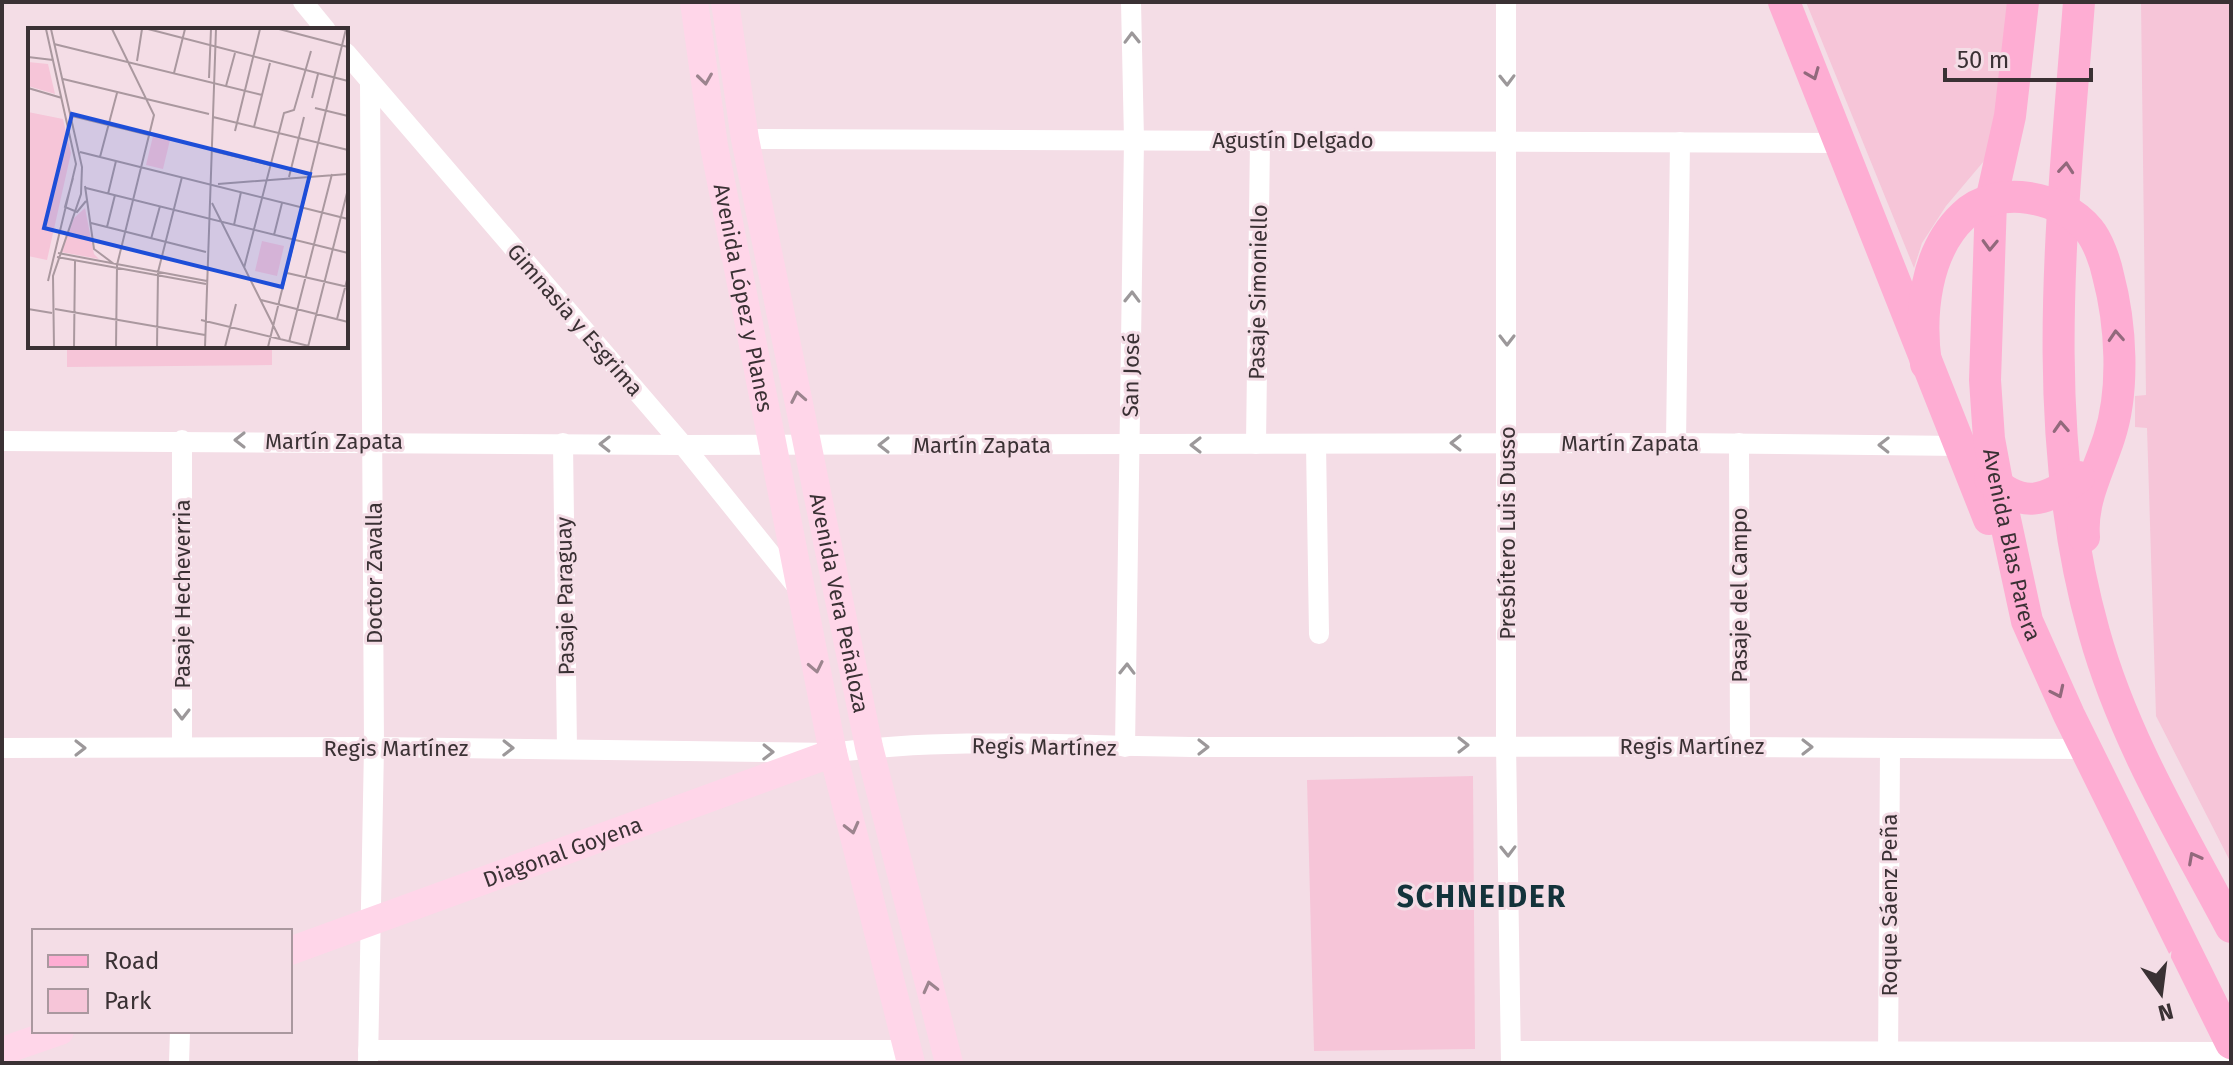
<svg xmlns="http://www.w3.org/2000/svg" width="2233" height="1065" viewBox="0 0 2233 1065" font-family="'Fira Sans',sans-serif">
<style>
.green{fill:#f6c5d8}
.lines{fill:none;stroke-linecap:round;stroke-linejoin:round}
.street{stroke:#fff;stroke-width:20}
.secondary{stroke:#ffd6e9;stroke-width:28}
.primary{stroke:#feadd3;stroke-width:32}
.oneway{stroke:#9c989a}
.oneway2{stroke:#92697c}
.oneway3{stroke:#9c848e}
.labels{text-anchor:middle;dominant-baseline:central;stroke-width:6;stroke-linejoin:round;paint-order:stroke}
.street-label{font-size:22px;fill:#3a3134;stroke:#f4dde6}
.district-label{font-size:30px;font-weight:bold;letter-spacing:2px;fill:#13333b;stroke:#f4dde6}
.inset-road{fill:none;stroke:#aa989f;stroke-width:2}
.view{fill:#1d4ed8;fill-opacity:0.15;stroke:#1d4ed8;stroke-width:4}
.inset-edge{fill:none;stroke:#3a3134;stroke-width:4}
</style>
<rect width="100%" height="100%" fill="#f4dde6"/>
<!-- green -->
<g class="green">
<path d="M1806 2H2011L1989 155 1946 206 1922 243 1914 268Z"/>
<path d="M2141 2H2231V863L2156 716 2147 428 2135 427V396L2146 395Z"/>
<path d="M67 346H272V365L67 367Z"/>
<path d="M1473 776 1475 1049 1314 1051 1307 780Z"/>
</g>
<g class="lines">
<!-- street -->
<g class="street">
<path d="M303 2 326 30"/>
<path d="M1506 2V745L1511 1063"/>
<path d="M346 53 683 445 798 588"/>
<path d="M745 139 1840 143"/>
<path d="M2 441 683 445 1676 443 1962 446"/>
<path d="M563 443 567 749"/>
<path d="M1676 443 1680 142"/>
<path d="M1739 443 1740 747"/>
<path d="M1256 444 1260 140"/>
<path d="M1316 444 1319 634"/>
<path d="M182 747V440"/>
<path d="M1125 747 1134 140 1131 2"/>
<path d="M2 748 374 747 833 753C958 735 1097 748 1223 747 1511 745 1798 747 2086 749"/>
<path d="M368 1050H908"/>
<path d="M1511 1051 2231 1052"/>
<path d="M179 1063 180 1031"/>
<path d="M368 1063 374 747 370 82"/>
<path d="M1888 1063 1890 748"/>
</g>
<!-- secondary -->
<g class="secondary">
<path id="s1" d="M694 2 714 146 833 753 911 1063"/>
<path id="s2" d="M725 2 745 139 869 747 949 1063"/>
<path id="s3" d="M290 951 833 753"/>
<path d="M2 1051 60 1031"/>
</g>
<!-- primary -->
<g class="primary">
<path d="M1784 2 1989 519"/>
<path id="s4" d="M2023 2 2010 116 1991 201 1985 380 1989 439 1998 487 2027 621 2069 715 2231 1043"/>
<path d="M2079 2C2063 211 2036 427 2094 632 2123 737 2180 831 2231 927"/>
<path d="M1926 364C1919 315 1925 252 1963 216 1996 183 2062 196 2089 230 2098 241 2105 261 2108 275 2121 324 2125 390 2109 438 2098 472 2081 501 2084 537"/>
<path d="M1990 479C2022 509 2045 502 2079 477"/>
</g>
</g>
<!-- one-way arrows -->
<defs><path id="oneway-chevron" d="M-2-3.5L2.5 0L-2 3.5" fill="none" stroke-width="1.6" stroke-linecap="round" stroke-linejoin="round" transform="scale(2)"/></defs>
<g class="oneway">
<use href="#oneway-chevron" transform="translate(1132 38) rotate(-91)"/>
<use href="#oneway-chevron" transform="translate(1507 80) rotate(89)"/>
<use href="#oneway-chevron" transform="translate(1132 297) rotate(-89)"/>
<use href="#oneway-chevron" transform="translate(1507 340) rotate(90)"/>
<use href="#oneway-chevron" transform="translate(240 440) rotate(-180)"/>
<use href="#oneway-chevron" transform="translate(1456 443) rotate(180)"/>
<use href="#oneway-chevron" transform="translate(605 444) rotate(-179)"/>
<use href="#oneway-chevron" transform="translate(884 445) rotate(180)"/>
<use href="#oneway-chevron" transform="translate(1196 445) rotate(180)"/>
<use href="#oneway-chevron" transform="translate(1884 445) rotate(-179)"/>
<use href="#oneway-chevron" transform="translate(1127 669) rotate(-89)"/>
<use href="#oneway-chevron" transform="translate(182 714) rotate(90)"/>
<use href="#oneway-chevron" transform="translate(1463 745)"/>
<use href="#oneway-chevron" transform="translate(1203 747)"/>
<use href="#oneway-chevron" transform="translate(1807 747)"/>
<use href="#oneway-chevron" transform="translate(80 748)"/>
<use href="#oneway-chevron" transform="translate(508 748) rotate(1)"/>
<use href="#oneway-chevron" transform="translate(768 752) rotate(1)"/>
<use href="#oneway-chevron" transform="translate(1508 851) rotate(89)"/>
</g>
<g class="oneway2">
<use href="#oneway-chevron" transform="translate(1813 74) rotate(68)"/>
<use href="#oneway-chevron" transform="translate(2066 168) rotate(-85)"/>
<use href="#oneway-chevron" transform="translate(1990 245) rotate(92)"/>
<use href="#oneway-chevron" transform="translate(2116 336) rotate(-94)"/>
<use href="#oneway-chevron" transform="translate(2061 427) rotate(-93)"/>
<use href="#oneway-chevron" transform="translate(2058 692) rotate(65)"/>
<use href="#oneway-chevron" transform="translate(2194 858) rotate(-118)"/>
</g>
<g class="oneway3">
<use href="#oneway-chevron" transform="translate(705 79) rotate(82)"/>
<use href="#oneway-chevron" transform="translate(798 397) rotate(-101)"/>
<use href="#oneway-chevron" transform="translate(816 667) rotate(78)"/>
<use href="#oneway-chevron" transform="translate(852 828) rotate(76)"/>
<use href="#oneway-chevron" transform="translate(930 987) rotate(-104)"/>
</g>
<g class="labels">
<!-- street labels -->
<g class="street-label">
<text x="1293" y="140">Agustín Delgado</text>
<text transform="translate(1258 292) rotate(-89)">Pasaje Simoniello</text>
<text stroke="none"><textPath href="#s1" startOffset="300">Avenida López y Planes</textPath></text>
<text transform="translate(575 320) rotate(49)">Gimnasia y Esgrima</text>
<text transform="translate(1131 375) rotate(-89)">San José</text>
<text x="334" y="441">Martín Zapata</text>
<text x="1630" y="443">Martín Zapata</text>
<text x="982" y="445">Martín Zapata</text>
<text transform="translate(1507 533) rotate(-90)">Presbítero Luis Dusso</text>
<text stroke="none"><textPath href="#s4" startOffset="548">Avenida Blas Parera</textPath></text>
<text transform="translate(374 573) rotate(-90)">Doctor Zavalla</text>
<text transform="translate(182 594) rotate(-90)">Pasaje Hecheverria</text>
<text transform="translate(1739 595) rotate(-90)">Pasaje del Campo</text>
<text transform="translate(565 596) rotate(-91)">Pasaje Paraguay</text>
<text stroke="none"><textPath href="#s2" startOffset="612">Avenida Vera Peñaloza</textPath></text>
<text x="1692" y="746">Regis Martínez</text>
<text transform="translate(1044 747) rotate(1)">Regis Martínez</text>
<text x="396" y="748">Regis Martínez</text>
<text stroke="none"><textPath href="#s3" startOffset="290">Diagonal Goyena</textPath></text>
<text transform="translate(1889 905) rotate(-90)">Roque Sáenz Peña</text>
</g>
<!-- district labels -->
<g class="district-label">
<text x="1482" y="897">SCHNEIDER</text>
</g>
</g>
<!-- overview -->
<g transform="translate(28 28)">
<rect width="320" height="320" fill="#f4dde6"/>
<path d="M0 34 20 36 27 66 0 58ZM0 84 35 91 43 125 19 232 0 228ZM125 108 142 112 135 141 118 137ZM57 180 66 226 71 231 33 224 46 190ZM234 213 256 218 249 248 227 243Z" fill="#f6c5d8"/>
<path class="inset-road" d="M18 1 48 136 20 253M23 1 54 139 53 166 25 248 26 319M84 1 126 87 89 237 88 319M120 1 320 53M251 1 320 19M26 16 234 67M0 29 25 32M109 33 114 1M146 45 157 1M181 50 183 1M35 51 181 86M198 58 207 25M0 60 34 70M284 70 290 46M287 80 320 88M44 88 121 107M185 89 320 122M226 99 242 35M207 103 232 1M185 123 242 137M52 124 320 191M72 129 89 65M261 149 276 89M45 150 37 179 49 184 58 173M190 156 320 146M57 158 66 221 86 236M58 160 320 225M80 166 88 133M184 175 252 311M63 195 178 224M206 197 213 164M79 199 87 167M246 207 254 175M123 211 132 178M30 225 179 253M29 229 178 256M216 240 256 85 266 82 283 23M259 245 320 259M233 272 320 294M0 281 24 285M27 281 177 307M309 291 320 248M173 292 285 319M261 314 304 146M46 319 47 233M129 319 130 244 154 149M177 319 188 1M197 319 208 276M240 319 318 1M280 319 320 161"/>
<path class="view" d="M44 86 282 146 254 259 16 200Z"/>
<rect width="320" height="320" class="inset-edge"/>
</g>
<!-- border -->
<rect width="2233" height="1065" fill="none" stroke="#3a3134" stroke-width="8"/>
<!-- legend -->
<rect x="32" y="929" width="260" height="104" fill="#f4dde6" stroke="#aa989f" stroke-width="2"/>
<rect x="48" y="955" width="40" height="12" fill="#feadd3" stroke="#aa989f" stroke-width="2"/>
<text x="104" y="969" font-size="24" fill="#3a3134">Road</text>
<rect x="48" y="989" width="40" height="24" fill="#f6c5d8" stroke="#aa989f" stroke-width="2"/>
<text x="104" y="1009" font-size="24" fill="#3a3134">Park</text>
<!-- north arrow -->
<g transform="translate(2161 993) rotate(166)" stroke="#f4dde6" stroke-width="6" paint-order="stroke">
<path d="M0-6L14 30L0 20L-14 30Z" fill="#3a3134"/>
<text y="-12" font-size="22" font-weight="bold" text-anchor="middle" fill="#3a3134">N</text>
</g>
<!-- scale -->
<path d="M1945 68v12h146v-12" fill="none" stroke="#3a3134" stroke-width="4"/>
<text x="1957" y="68" font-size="24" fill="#3a3134" stroke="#f4dde6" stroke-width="6" paint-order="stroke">50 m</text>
</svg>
